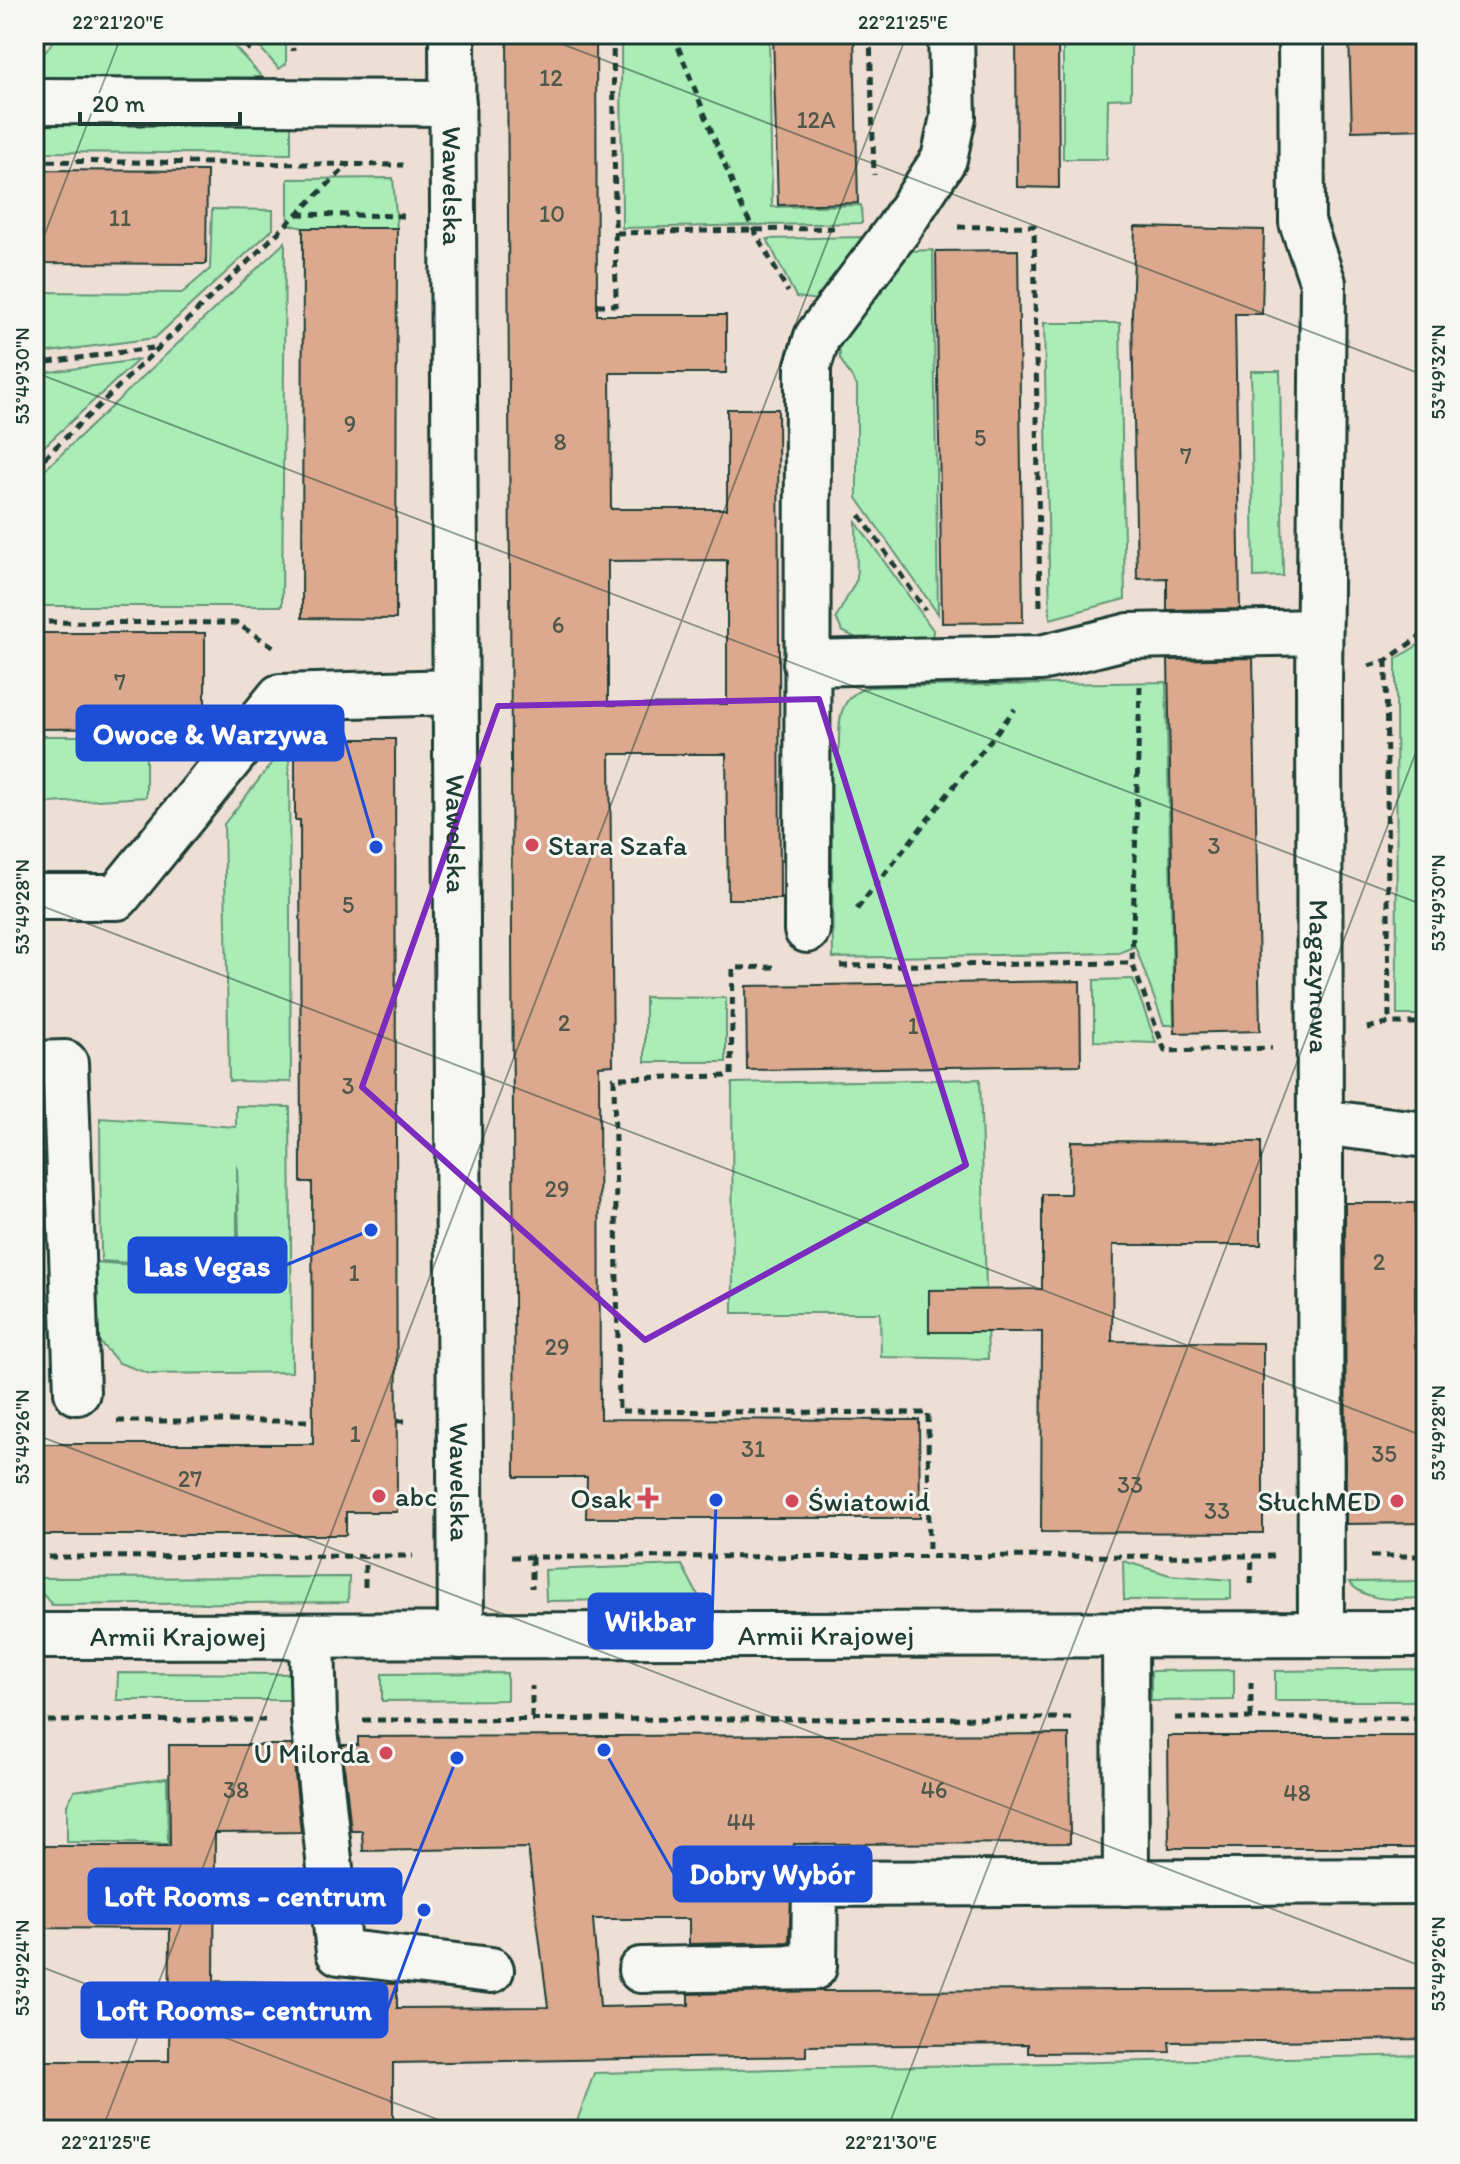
<svg xmlns="http://www.w3.org/2000/svg" width="1460" height="2164" viewBox="0 0 1460 2164" font-family="Itim,sans-serif">
<style>
.green{fill:#aaedb7;stroke:#649576;stroke-width:2}
.building{fill:#dca98f;stroke:#1f3d34;stroke-width:2;fill-rule:evenodd}
.lines{fill:none;stroke-linecap:round;stroke-linejoin:round}
.minor-casing{stroke:#1f3d34;stroke-width:50}
.path{stroke:#1f3d34;stroke-width:5;stroke-dasharray:8 6;stroke-linecap:butt}
.minor{stroke:#f6f6f2;stroke-width:44}
.marked{fill:none;stroke:#7b2cbf;stroke-width:6;stroke-linejoin:round}
.ticks{fill:none;stroke:#1f3d34;stroke-width:2;stroke-opacity:0.45}
.poi-dot{fill:#d1495b;stroke:#f6f6f2;stroke-width:3}
.labels{text-anchor:middle;dominant-baseline:central;stroke-width:6;stroke-linejoin:round;paint-order:stroke}
.number-label{font-size:24px;fill:#4e584b}
.street-label{font-size:28px;fill:#1f3d34;stroke:#f6f6f2}
.poi-label{font-size:28px;fill:#1f3d34;stroke:#f6f6f2;text-anchor:start}
.leader{fill:none;stroke:#1d4ed8;stroke-width:3}
.callout-dot{fill:#1d4ed8;stroke:#f6f6f2;stroke-width:3}
.callout{fill:#1d4ed8;stroke:#1d4ed8;stroke-width:3}
.callout-label{font-size:30px;text-anchor:middle;font-weight:bold;fill:#fff}
.neatline{fill:none;stroke:#1f3d34;stroke-width:3}
.ticks-label{font-size:20px;text-anchor:middle;fill:#1f3d34}
</style>
<rect width="100%" height="100%" fill="#eedfd4"/>
<filter id="ink" filterUnits="userSpaceOnUse"><feTurbulence type="fractalNoise" baseFrequency=".0125" numOctaves="2"/><feDisplacementMap in="SourceGraphic" scale="16" xChannelSelector="R" yChannelSelector="G"/><feConvolveMatrix kernelMatrix="1 2 1 2 8 2 1 2 1" color-interpolation-filters="sRGB"/></filter>
<g filter="url(#ink)">
<!-- green -->
<g class="green">
<path d="M58 34H223L262 77 34 78V68Z"/>
<path d="M248 34H286V64L279 69Z"/>
<path d="M621 34H769L772 207 861 205 862 223 622 228Z"/>
<path d="M1063 34H1131V98L1108 99 1107 159H1063Z"/>
<path d="M34 112 291 114V154L34 152Z"/>
<path d="M393 178 397 228H303L288 224V179Z"/>
<path d="M212 209 273 210V229L155 338 34 354V292L182 293 210 269Z"/>
<path d="M863 237 818 300 796 297 767 239Z"/>
<path d="M285 242 282 606H34V480Z"/>
<path d="M933 250 938 614 857 498V386L840 359 839 342 907 251Z"/>
<path d="M1044 323H1120L1125 599 1050 619Z"/>
<path d="M138 360 39 451 34 456V374Z"/>
<path d="M1251 371H1280L1283 576 1254 577Z"/>
<path d="M856 522 933 630 932 642 868 644 842 631 836 618 857 579Z"/>
<path d="M1426 640V1015H1397L1396 659Z"/>
<path d="M1166 682 1174 1025H1164L1135 946 1119 953 833 958 831 752 839 751C839 722 837 696 869 687Z"/>
<path d="M34 736H146V797L34 804Z"/>
<path d="M283 749 289 751 291 1082 229 1081 224 824Z"/>
<path d="M1133 979 1156 1043 1094 1041V980Z"/>
<path d="M645 997 726 998V1062H645Z"/>
<path d="M980 1079 988 1359 881 1357 880 1313H733L732 1083Z"/>
<path d="M236 1106 290 1107 292 1372 150 1374 119 1363 94 1336 93 1262 240 1273 237 1165V1270L101 1261 100 1118 236 1127Z"/>
<path d="M1123 1561 1170 1575 1231 1580V1599L1124 1600Z"/>
<path d="M682 1565 700 1599 546 1601 545 1570Z"/>
<path d="M349 1577 348 1602 52 1605 34 1584V1578Z"/>
<path d="M1426 1581V1598C1398 1598 1369 1605 1349 1582Z"/>
<path d="M1426 1669V1701H1275V1671Z"/>
<path d="M1234 1670V1700L1151 1701V1671Z"/>
<path d="M118 1673 299 1674 298 1700H117Z"/>
<path d="M507 1673V1700L382 1701V1674Z"/>
<path d="M167 1778 168 1844 67 1842V1805L74 1791Z"/>
<path d="M1426 2055V2130H574L594 2073Z"/>
</g>
<!-- building -->
<g class="building">
<path d="M507 34H596L597 315H726V373H610L611 509H727V409H778L780 899H728L726 754H610L613 1065 599 1066 600 1419 919 1420 920 1518H586L587 1477H515ZM727 560V704L608 705V561Z"/>
<path d="M773 34H854L858 203 778 205Z"/>
<path d="M1016 34H1058L1059 188 1017 187Z"/>
<path d="M1349 34H1426V129L1352 131Z"/>
<path d="M34 170 207 171 206 264 34 263Z"/>
<path d="M1135 227 1264 230 1262 314H1235L1240 609 1167 610V578L1137 579 1132 313Z"/>
<path d="M303 228H397L396 619 302 618Z"/>
<path d="M1018 250 1023 622 942 623 936 251Z"/>
<path d="M34 633H205V728L34 729Z"/>
<path d="M1253 658 1260 1031 1175 1033 1168 660Z"/>
<path d="M295 739H395L397 1512H346V1535H34V1444H313L312 1182H301L300 820H295Z"/>
<path d="M1080 981 1081 1065 747 1070 746 986Z"/>
<path d="M1071 1141 1261 1142V1245H1113L1112 1341 1263 1343V1533L1041 1532 1042 1332H929V1290L1042 1289V1194H1070Z"/>
<path d="M1345 1203H1415V1347L1426 1343V1523L1346 1524Z"/>
<path d="M1069 1734 1070 1843 794 1844 789 1942 689 1944V1919H593L600 2007 689 2005V1994L819 1991 1426 1989V2039L1169 2042 1170 2052 1028 2053V2044L806 2046V2056L393 2063V2130H34V2061H169L170 1929 34 1928V1846H170L169 1745H292L301 1832 215 1833 214 1981 397 1984V2008L548 2007 528 1848 363 1851 362 1831H351L342 1745H358V1737Z"/>
<path d="M1168 1736H1426V1848H1169Z"/>
</g>
<g class="lines">
<defs>
<g id="minor">
<path id="s1" d="M452 34 461 1636"/>
<path id="s2" d="M1301 34 1302 222 1323 283 1319 686 1321 1634"/>
<path d="M34 101 453 103"/>
<path d="M806 663 1041 658 1129 636 1319 632"/>
<path d="M34 897H117L280 697 455 692"/>
<path d="M807 930 808 366 817 337 899 228 944 159 953 117 951 34"/>
<path d="M34 1064 65 1063 77 1392"/>
<path d="M1320 1122 1426 1135"/>
<path d="M1125 1634 1126 1883"/>
<path id="s3" d="M34 1636 1426 1634"/>
<path d="M312 1636 314 1720 339 1952 491 1970"/>
<path d="M641 1970 814 1967 815 1884 1426 1881"/>
</g>
</defs>
<!-- minor casing -->
<use href="#minor" class="minor-casing"/>
<!-- path -->
<g class="path">
<path d="M236 34 251 51"/>
<path d="M292 34 293 51"/>
<path d="M673 34 742 208 788 292"/>
<path d="M870 34 874 175"/>
<path d="M36 49 47 34"/>
<path d="M34 161 403 165"/>
<path d="M298 214 404 216"/>
<path d="M958 227 1034 226 1040 608"/>
<path d="M616 233 836 228"/>
<path d="M597 305H616L613 34"/>
<path d="M34 364 160 347"/>
<path d="M34 468 347 166"/>
<path d="M860 515 925 610"/>
<path d="M34 622 236 623 274 647"/>
<path d="M1386 660 1389 1023"/>
<path d="M1369 666 1387 660 1426 632"/>
<path d="M1140 686 1132 963 1165 1051 1272 1048"/>
<path d="M857 909 1015 709"/>
<path d="M840 966 1132 963"/>
<path d="M774 967 733 968 731 1076 614 1078 619 1411 928 1413 929 1555"/>
<path d="M1367 1028 1389 1023H1426"/>
<path d="M117 1421H312"/>
<path d="M397 1421H409"/>
<path d="M1371 1556H1426"/>
<path d="M34 1557 413 1556"/>
<path d="M511 1557 1273 1556"/>
<path d="M532 1557V1588"/>
<path d="M1251 1584 1252 1556"/>
<path d="M365 1587V1556"/>
<path d="M1251 1717V1682"/>
<path d="M532 1718V1686"/>
<path d="M1175 1718H1426"/>
<path d="M363 1720 1077 1718"/>
<path d="M34 1721 265 1720"/>
</g>
<!-- minor -->
<use href="#minor" class="minor"/>
</g>
</g>
<!-- marked area -->
<path class="marked" d="M819 699 966 1165 645 1340 362 1087 498 706Z"/>
<!-- ticks -->
<path class="ticks" d="M536 34 1426 376M34 262 122 34M34 372 1426 906M34 903 1426 1437M34 1434 1426 1968M34 1964 465 2130M102 2130 907 34M887 2130 1426 726"/>
<!-- markers -->
<g class="poi-dot">
<circle cx="532" cy="845" r="8"/>
<circle cx="379" cy="1496" r="8"/>
<path d="M644 1486h8v8h8v8h-8v8h-8v-8h-8v-8h8z"/>
<circle cx="792" cy="1501" r="8"/>
<circle cx="1397" cy="1501" r="8"/>
<circle cx="386" cy="1753" r="8"/>
</g>
<g class="labels">
<!-- number labels -->
<g class="number-label">
<text x="551" y="77">12</text>
<text x="816" y="119">12A</text>
<text x="552" y="213">10</text>
<text x="120" y="217">11</text>
<text x="350" y="423">9</text>
<text x="980" y="437">5</text>
<text x="560" y="441">8</text>
<text x="1186" y="455">7</text>
<text x="558" y="624">6</text>
<text x="120" y="681">7</text>
<text x="1214" y="845">3</text>
<text x="348" y="904">5</text>
<text x="564" y="1022">2</text>
<text x="913" y="1025">1</text>
<text x="348" y="1085">3</text>
<text x="557" y="1188">29</text>
<text x="1379" y="1261">2</text>
<text x="354" y="1272">1</text>
<text x="557" y="1346">29</text>
<text x="355" y="1433">1</text>
<text x="753" y="1448">31</text>
<text x="1384" y="1453">35</text>
<text x="190" y="1478">27</text>
<text x="1130" y="1484">33</text>
<text x="1217" y="1510">33</text>
<text x="236" y="1789">38</text>
<text x="934" y="1789">46</text>
<text x="1297" y="1792">48</text>
<text x="741" y="1821">44</text>
</g>
<!-- street labels -->
<g class="street-label">
<text stroke="none"><textPath href="#s1" startOffset="152">Wawelska</textPath></text>
<text stroke="none"><textPath href="#s1" startOffset="800">Wawelska</textPath></text>
<text stroke="none"><textPath href="#s2" startOffset="946">Magazynowa</textPath></text>
<text stroke="none"><textPath href="#s1" startOffset="1448">Wawelska</textPath></text>
<text stroke="none"><textPath href="#s3" startOffset="792">Armii Krajowej</textPath></text>
<text stroke="none"><textPath href="#s3" startOffset="144">Armii Krajowej</textPath></text>
</g>
<!-- poi labels -->
<g class="poi-label">
<text x="548" y="845">Stara Szafa</text>
<text x="395" y="1496">abc</text>
<text x="632" y="1498" text-anchor="end">Osak</text>
<text x="808" y="1501">Światowid</text>
<text x="1381" y="1501" text-anchor="end">SłuchMED</text>
<text x="370" y="1753" text-anchor="end">U Milorda</text>
</g>
</g>
<!-- callouts -->
<path class="leader" d="M376 847L343 733M371 1230L286 1265M716 1500L712 1621M604 1750L674 1874M457 1758L401 1896M424 1910L387 2010"/>
<g class="callout-dot">
<circle cx="376" cy="847" r="8"/>
<circle cx="371" cy="1230" r="8"/>
<circle cx="716" cy="1500" r="8"/>
<circle cx="604" cy="1750" r="8"/>
<circle cx="457" cy="1758" r="8"/>
<circle cx="424" cy="1910" r="8"/>
</g>
<g class="callout">
<rect x="77" y="706" width="266" height="54" rx="8"/>
<rect x="129" y="1238" width="157" height="54" rx="8"/>
<rect x="589" y="1594" width="123" height="54" rx="8"/>
<rect x="674" y="1847" width="197" height="54" rx="8"/>
<rect x="89" y="1869" width="312" height="54" rx="8"/>
<rect x="82" y="1983" width="305" height="54" rx="8"/>
</g>
<g class="callout-label">
<text x="210" y="744">Owoce &amp; Warzywa</text>
<text x="207" y="1276">Las Vegas</text>
<text x="650" y="1631">Wikbar</text>
<text x="772" y="1884">Dobry Wybór</text>
<text x="245" y="1906">Loft Rooms - centrum</text>
<text x="234" y="2020">Loft Rooms- centrum</text>
</g>
<!-- margin -->
<rect width="1460" height="2164" fill="none" stroke="#f6f6f2" stroke-width="88"/>
<!-- scale -->
<path d="M80 112v12h160v-12" fill="none" stroke="#1f3d34" stroke-width="4"/>
<text x="92" y="112" font-size="24" fill="#1f3d34" stroke="#f6f6f2" stroke-width="6" paint-order="stroke">20 m</text>
<rect x="44" y="44" width="1372" height="2076" class="neatline"/>
<g class="ticks-label">
<text x="118" y="29">22°21'20"E</text>
<text x="903" y="29">22°21'25"E</text>
<text transform="translate(1438 372) rotate(-90)" y="7">53°49'32"N</text>
<text transform="translate(22 376) rotate(-90)" y="7">53°49'30"N</text>
<text transform="translate(1438 903) rotate(-90)" y="7">53°49'30"N</text>
<text transform="translate(22 907) rotate(-90)" y="7">53°49'28"N</text>
<text transform="translate(1438 1433) rotate(-90)" y="7">53°49'28"N</text>
<text transform="translate(22 1437) rotate(-90)" y="7">53°49'26"N</text>
<text transform="translate(1438 1964) rotate(-90)" y="7">53°49'26"N</text>
<text transform="translate(22 1968) rotate(-90)" y="7">53°49'24"N</text>
<text x="106" y="2149">22°21'25"E</text>
<text x="891" y="2149">22°21'30"E</text>
</g>
</svg>
